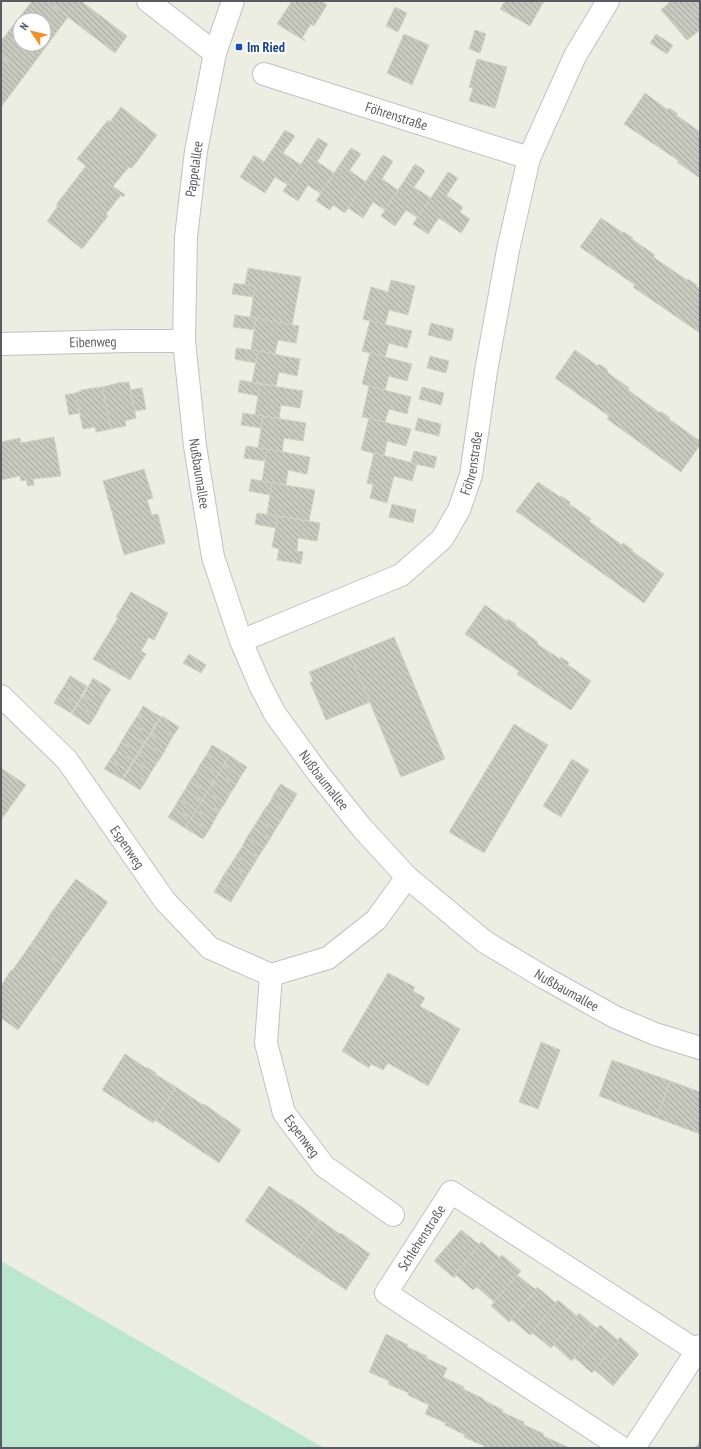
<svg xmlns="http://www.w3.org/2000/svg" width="701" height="1449" viewBox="0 0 701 1449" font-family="'PT Sans Narrow',sans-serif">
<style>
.grass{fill:#bbe7cf}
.building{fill:url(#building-back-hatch);stroke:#d0d3bf;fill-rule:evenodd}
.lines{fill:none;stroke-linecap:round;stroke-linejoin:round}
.minor-casing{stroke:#c1c0c9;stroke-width:24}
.minor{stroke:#fff;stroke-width:22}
.transit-dot{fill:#1a4fb4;stroke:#fff;stroke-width:1.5}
.labels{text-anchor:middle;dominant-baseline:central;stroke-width:4;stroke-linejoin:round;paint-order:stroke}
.transit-label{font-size:14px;font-weight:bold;fill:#164399;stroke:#fff;text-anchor:start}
.street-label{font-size:14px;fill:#5a5a63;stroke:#fff}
</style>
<defs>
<pattern id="building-back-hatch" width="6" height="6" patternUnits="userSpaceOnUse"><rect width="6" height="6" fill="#c7c9be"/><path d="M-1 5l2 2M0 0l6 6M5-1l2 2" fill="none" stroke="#a5a69e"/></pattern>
</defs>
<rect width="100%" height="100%" fill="#ebeee1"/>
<!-- grass -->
<path class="grass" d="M1 1261 324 1448H1Z"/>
<!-- building -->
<g class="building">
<path d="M32 1H47L68 17 25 75 1 56V41ZM20 20H44V44H20Z"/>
<path d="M47 1H81L127 36 115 53Z"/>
<path d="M292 1H321L327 5 314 26 311 24 302 38 305 40V41L277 24Z"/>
<path d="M505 1H544L530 26 500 9Z"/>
<path d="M671 1H700V30L687 40 661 10Z"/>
<path d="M395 7 407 13 398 32 386 26Z"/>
<path d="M475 30 486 34 480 53 469 49Z"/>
<path d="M404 34 429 45 412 85 387 73Z"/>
<path d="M656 34 673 45 667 54 650 43Z"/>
<path d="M1 56 25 75 1 107Z"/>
<path d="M477 59 507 67 495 108 469 101 473 88 469 87Z"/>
<path d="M645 93 668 110 669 108 678 114 676 115 699 131 698 133 700 135V178L677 162 679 161 624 124Z"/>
<path d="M121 107 157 135 132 168 129 167 113 186 125 195 123 197 121 195 106 214 108 216 82 249 47 221 58 206 56 205 86 166 77 159 108 120 110 122Z"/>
<path d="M285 130 295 136 283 153 274 147Z"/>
<path d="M318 138 328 144 317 162 307 155Z"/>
<path d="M274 147 301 165 288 185 275 177 265 193 240 177 254 155 264 162Z"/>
<path d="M351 148 361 154 349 171 340 164Z"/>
<path d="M307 155 334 173 321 194 308 185 298 201 283 191Z"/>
<path d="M383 155 393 161 382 179 372 172Z"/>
<path d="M340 164 366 182 345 213 333 205 330 210 316 201Z"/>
<path d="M415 164 425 171 414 187 404 181Z"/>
<path d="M372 172 398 190 385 210 373 202 363 218 348 208Z"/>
<path d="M448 172 458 178 446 196 437 189Z"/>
<path d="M404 181 431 198 418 218 406 210 395 226 381 216Z"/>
<path d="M437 189 463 207 460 212 470 219 461 233 439 218 428 234 413 224Z"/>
<path d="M601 218 623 233 624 232 633 238 632 239 655 255 653 257 687 280 688 279 697 285 696 286 700 289V333L633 287 635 285 580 247Z"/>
<path d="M248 268 301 277 292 325 250 318 255 286 245 284Z"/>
<path d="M391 280 415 286 408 315 389 310 385 325 363 319 371 287 388 292Z"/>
<path d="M234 283 255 286 253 297 232 294Z"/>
<path d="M235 315 256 318 254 330 233 327Z"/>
<path d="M256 318 299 326 296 343 278 340 275 354 251 350Z"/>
<path d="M370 321 412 331 407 348 389 343 385 357 362 351Z"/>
<path d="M431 323 454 329 451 341 428 335Z"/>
<path d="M236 348 258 351 256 363 235 359Z"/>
<path d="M575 350 598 366 599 364 608 370 607 372 629 388 628 390 660 413 661 411 670 418 669 419 700 441V445L681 472 607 419 609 416 555 378Z"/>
<path d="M258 351 300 359 297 376 279 372 276 386 252 382Z"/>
<path d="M370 353 412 364 407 381 389 376 385 390 362 384Z"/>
<path d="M430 356 449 361 446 373 427 368Z"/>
<path d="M240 380 260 384 258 396 238 392Z"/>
<path d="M123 382V383L129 382 136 418 125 421 126 426 111 429 102 387Z"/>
<path d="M260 384 303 391 300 408 281 405 279 419 255 415Z"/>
<path d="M369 386 411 397 407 414 389 409 385 422 362 417Z"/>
<path d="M102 387 111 429 96 432 95 427 83 429 75 393 81 391V390Z"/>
<path d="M422 387 444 393 441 405 419 399Z"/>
<path d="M142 388 146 409 135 411 130 390Z"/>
<path d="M75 393 80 413 69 415 65 395Z"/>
<path d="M243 413 263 416 261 428 241 425Z"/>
<path d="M263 416 306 423 303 441 284 438 282 452 258 448Z"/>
<path d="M369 418 411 429 406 446 387 441 384 456 361 450Z"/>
<path d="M418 418 441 424 439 436 415 430Z"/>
<path d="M54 437 61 476 33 479 34 485 28 486 26 480 21 481 20 476 1 480V442L20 438 21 443Z"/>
<path d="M246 446 267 449 265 461 244 458Z"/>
<path d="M267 449 310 457 307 474 288 470 286 485 262 481Z"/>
<path d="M414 451 437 457 434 468 411 463Z"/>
<path d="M374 453 417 464 412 481 394 476 387 503 370 498 373 485 367 483Z"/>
<path d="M144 469 153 498 147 500 152 515 158 514 165 543 124 555 103 481Z"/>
<path d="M251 479 272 483 270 495 249 491Z"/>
<path d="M538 482 560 497 561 496 570 502 569 504 591 519 589 521 622 545 623 543 633 550 632 551 664 574 644 603 516 511Z"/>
<path d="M272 483 315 490 309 521 267 514Z"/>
<path d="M392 504 416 510 413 523 389 517Z"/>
<path d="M257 513 278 516 276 528 255 524Z"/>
<path d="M278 516 320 523 317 541 298 538 297 551 303 552 301 564 277 560 279 549 272 547Z"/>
<path d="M131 592 168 613 154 640 149 637 141 651 146 654 130 680 93 659 118 618 116 617Z"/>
<path d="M485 605 507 621 508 619 516 624V626L538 642 537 644 560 659 561 657 569 663 568 665 591 681 571 710 517 674 519 671 465 634Z"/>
<path d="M394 637 445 759 401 777 350 655Z"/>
<path d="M189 654 206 665 201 673 183 663Z"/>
<path d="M350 655 370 702 326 720 310 682 313 681 309 672Z"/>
<path d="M70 676 87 686 82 695 65 685Z"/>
<path d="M93 678 111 689 105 698 88 687Z"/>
<path d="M65 685 82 695 77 704 59 694Z"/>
<path d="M88 687 105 698 100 707 83 696Z"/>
<path d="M59 694 77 704 71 713 54 703Z"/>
<path d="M83 696 100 707 95 716 77 705Z"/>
<path d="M77 705 95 716 89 725 72 714Z"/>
<path d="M143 706 161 717 155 725 138 715Z"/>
<path d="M138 715 155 725 150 734 132 724Z"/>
<path d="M162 716 179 727 173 736 156 725Z"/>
<path d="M132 724 150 734 144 743 127 732Z"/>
<path d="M514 724 548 745 484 853 449 832Z"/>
<path d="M156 725 173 736 168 745 151 734Z"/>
<path d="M127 732 144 743 139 752 121 742Z"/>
<path d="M151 734 168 745 163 754 145 743Z"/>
<path d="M121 742 139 752 133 761 116 751Z"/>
<path d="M145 743 163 754 157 763 140 752Z"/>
<path d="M212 745 229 755 224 765 207 754Z"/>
<path d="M116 751 133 761 127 771 110 760Z"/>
<path d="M140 752 157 763 151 772 134 761Z"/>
<path d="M207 754 224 765 218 774 201 763Z"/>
<path d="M229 755 247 767 241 776 224 765Z"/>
<path d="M572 759 589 770 561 817 543 806Z"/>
<path d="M110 760 127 771 122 779 104 769Z"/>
<path d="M134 761 151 772 146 781 129 770Z"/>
<path d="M201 763 218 774 213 783 196 772Z"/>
<path d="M224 765 241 776 236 785 218 774Z"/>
<path d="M1 768 26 785 1 820Z"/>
<path d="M129 770 146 781 140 790 123 779Z"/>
<path d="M196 772 213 783 207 792 190 781Z"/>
<path d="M218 774 236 785 230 794 213 783Z"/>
<path d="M190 781 207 792 202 801 185 790Z"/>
<path d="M213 783 230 794 225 803 207 792Z"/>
<path d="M281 784 297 794 292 803 275 792Z"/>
<path d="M185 790 202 801 196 810 179 799Z"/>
<path d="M207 792 225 803 219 812 202 801Z"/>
<path d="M275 792 292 803 286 812 270 802Z"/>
<path d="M179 799 196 810 191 819 174 808Z"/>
<path d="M202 801 219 812 214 821 196 810Z"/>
<path d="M270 802 286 812 281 821 264 810Z"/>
<path d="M174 808 191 819 185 828 168 817Z"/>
<path d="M196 810 214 821 209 830 191 819Z"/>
<path d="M264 810 281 821 275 830 258 820Z"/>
<path d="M191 819 209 830 203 839 185 828Z"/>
<path d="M258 820 275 830 270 839 253 828Z"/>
<path d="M253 828 270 839 264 848 247 837Z"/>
<path d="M247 837 264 848 258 857 242 847Z"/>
<path d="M242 847 258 857 253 866 236 856Z"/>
<path d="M236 856 253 866 247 875 231 864Z"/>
<path d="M231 864 247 875 242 884 225 873Z"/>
<path d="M225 873 242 884 236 893 220 882Z"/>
<path d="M76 879 108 902 63 966 31 944 49 917V916Z"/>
<path d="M220 882 236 893 231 902 214 892Z"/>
<path d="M31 944 63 966 18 1030 1 1018V986L11 970 12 971Z"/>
<path d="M388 973 415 987 413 991 425 998 420 1006 460 1029 428 1086 388 1063 383 1070 371 1064 369 1068 342 1051Z"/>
<path d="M541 1042 560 1050 538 1109 519 1102Z"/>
<path d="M125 1054 146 1068 147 1067 156 1073 155 1074 176 1087 153 1123 102 1090Z"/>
<path d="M612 1060 670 1081 657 1118 599 1096Z"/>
<path d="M670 1081 700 1092V1134L657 1118Z"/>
<path d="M176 1087 203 1105 204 1104 241 1130 219 1163 155 1120Z"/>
<path d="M269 1186 290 1200 291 1199 320 1220 295 1256 245 1221Z"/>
<path d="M320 1220 340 1234 341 1233 370 1254 346 1290 295 1256Z"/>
<path d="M461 1230 480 1245 453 1277 434 1261Z"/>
<path d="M481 1242 500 1258 473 1290 456 1275 454 1278 453 1277Z"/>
<path d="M502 1255 521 1271 494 1302 477 1287 473 1290Z"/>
<path d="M517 1275 536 1290 509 1322 491 1306Z"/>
<path d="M537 1287 556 1303 530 1335 512 1320 509 1322 536 1290H535Z"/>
<path d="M558 1300 577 1316 551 1348 533 1333 530 1335Z"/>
<path d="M579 1313 598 1329 571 1361 554 1345 551 1348Z"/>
<path d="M600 1325 619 1341 592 1373 575 1358 571 1361Z"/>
<path d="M386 1334 408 1345 407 1347 427 1356 426 1358 447 1368 443 1377 464 1387 463 1389 484 1399 483 1400 503 1410 502 1412 524 1422 523 1424 544 1434 543 1436 570 1448H486V1447L464 1437 465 1435 445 1425 446 1423 425 1414 429 1405 408 1395 409 1393 388 1384 389 1381 369 1372Z"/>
<path d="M620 1337 639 1354 613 1386 595 1370 592 1373 619 1341 618 1340Z"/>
<path d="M700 1441V1448H695Z"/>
</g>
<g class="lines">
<defs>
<g id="minor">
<path d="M148 1 215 53"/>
<path id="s1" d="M233 1 215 53 196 151 186 237 184 341 195 446 213 557 241 641 260 685 275 714 318 773 362 828 407 877 485 942 545 978 615 1017 655 1034 700 1048"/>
<path id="s2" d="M264 74 529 158"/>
<path id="s3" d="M1 344 127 341H184"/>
<path id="s4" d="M241 641 401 575 442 539 459 510 471 475 486 371 508 250 529 158 575 56 608 1"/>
<path id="s5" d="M1 696 67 760 165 901 210 948 271 975"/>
<path d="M393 1215 324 1166 284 1113 266 1043 271 975 328 958 376 920 407 877"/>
<path id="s6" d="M622 1448 386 1293 451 1192 697 1351"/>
<path d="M634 1448 700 1346"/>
</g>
</defs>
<!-- minor casing -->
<use href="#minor" class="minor-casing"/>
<!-- minor -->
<use href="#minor" class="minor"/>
</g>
<!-- markers -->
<rect class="transit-dot" x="235" y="43" width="8" height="8" rx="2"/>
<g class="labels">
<!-- transit labels -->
<g class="transit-label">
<text x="247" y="47">Im Ried</text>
</g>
<!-- street labels -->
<g class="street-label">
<text stroke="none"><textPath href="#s2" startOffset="139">Föhrenstraße</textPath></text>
<text transform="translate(194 169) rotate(-82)">Pappelallee</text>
<text stroke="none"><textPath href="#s3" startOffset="92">Eibenweg</textPath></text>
<text stroke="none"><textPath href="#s4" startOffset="310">Föhrenstraße</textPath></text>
<text stroke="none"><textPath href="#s1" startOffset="479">Nußbaumallee</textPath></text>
<text stroke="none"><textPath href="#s1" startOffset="815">Nußbaumallee</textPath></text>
<text stroke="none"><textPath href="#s5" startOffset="198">Espenweg</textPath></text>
<text stroke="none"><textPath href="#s1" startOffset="1139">Nußbaumallee</textPath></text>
<text transform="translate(302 1136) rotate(53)">Espenweg</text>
<text stroke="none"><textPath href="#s6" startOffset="348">Schlehenstraße</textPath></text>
</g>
</g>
<!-- border -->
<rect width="701" height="1449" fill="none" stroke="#5a5a63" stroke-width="4"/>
<!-- north arrow -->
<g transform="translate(32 32) rotate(305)"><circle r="19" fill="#ffffff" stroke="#bdbdc1"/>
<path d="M0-3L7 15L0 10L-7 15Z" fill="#f49021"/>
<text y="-6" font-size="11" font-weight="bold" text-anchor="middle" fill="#5a5a63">N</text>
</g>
</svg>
